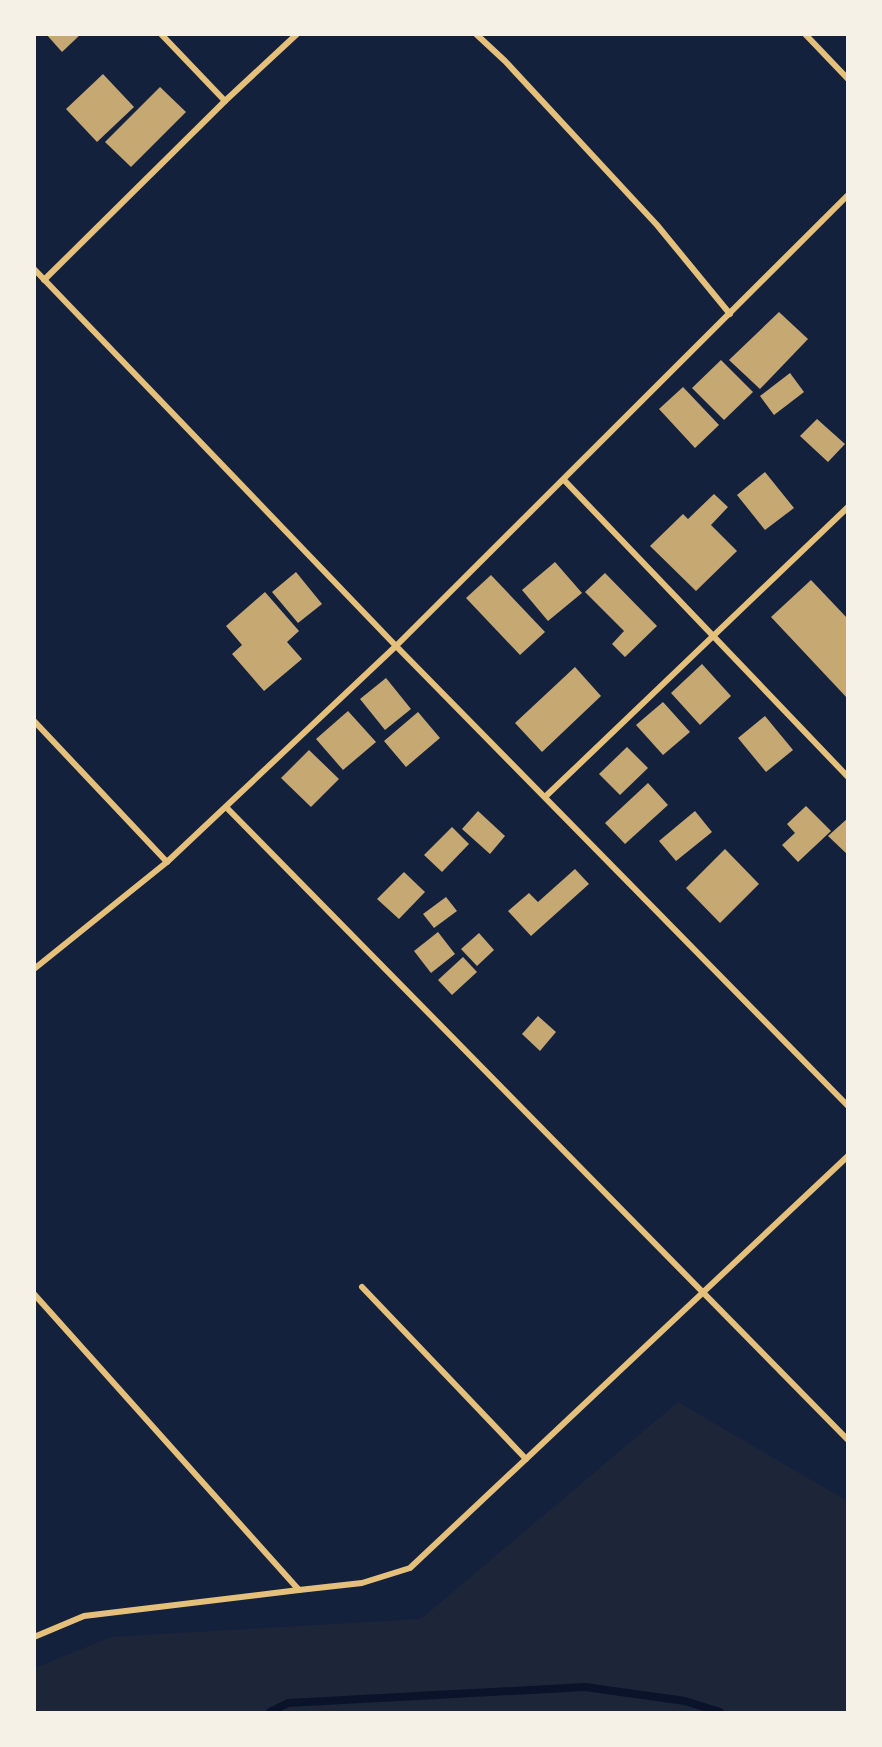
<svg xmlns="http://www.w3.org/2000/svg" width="882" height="1747" viewBox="0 0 882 1747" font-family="'IBM Plex Sans',sans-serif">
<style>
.green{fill:#1d2539}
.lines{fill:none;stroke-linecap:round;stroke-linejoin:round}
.stream{stroke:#0b132b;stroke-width:8}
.building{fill:#c6a872}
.minor{stroke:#e5c07b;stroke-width:6}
</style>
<rect width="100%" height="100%" fill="#14213d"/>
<!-- green -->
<path class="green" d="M678 1402 847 1501V1712H35V1668L111 1637 421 1619Z"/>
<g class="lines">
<!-- stream -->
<path class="stream" d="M270 1712 288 1703 585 1687 685 1701 720 1712"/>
</g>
<!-- building -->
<g class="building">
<path d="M46 34H81L62 52Z"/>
<path d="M103 74 134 107 97 142 66 109Z"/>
<path d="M160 87 186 112 131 167 105 142Z"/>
<path d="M779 312 808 339 760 389 729 360Z"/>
<path d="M721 360 753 392 724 420 692 388Z"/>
<path d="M790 373 804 392 774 415 760 396Z"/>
<path d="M683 387 719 425 695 448 659 409Z"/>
<path d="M817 419 845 444 828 462 800 436Z"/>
<path d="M765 472 794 508 765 530 737 495Z"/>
<path d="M714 494 728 507 711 525 737 551 696 591 650 546 683 514 688 519Z"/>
<path d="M555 562 582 593 548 621 522 590Z"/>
<path d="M296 572 322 604 298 623 272 592Z"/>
<path d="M605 573 657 626 625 657 612 644 624 631 585 592Z"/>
<path d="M491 575 545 632 520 655 466 598Z"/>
<path d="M811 580 848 619V699L771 617Z"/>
<path d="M265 592 299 631 287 642 302 659 264 691 232 654 242 645 226 626Z"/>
<path d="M702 664 731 696 700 725 671 693Z"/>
<path d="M575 667 601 696 542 752 515 723Z"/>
<path d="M386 678 411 709 385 730 360 699Z"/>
<path d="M663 702 690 732 663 755 636 725Z"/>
<path d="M348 711 376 742 343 770 316 739Z"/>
<path d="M418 712 440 738 406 767 384 741Z"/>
<path d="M765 716 793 750 766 772 738 738Z"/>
<path d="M627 747 648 768 620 795 599 774Z"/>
<path d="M309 750 339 779 311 807 281 778Z"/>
<path d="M648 783 668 805 625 844 605 823Z"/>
<path d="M806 806 831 831 798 862 782 845 795 833 787 824Z"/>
<path d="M478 811 505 836 490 854 462 829Z"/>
<path d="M695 811 712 832 676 861 659 841Z"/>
<path d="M848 818V855L828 836Z"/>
<path d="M452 827 469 844 442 872 424 855Z"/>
<path d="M725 849 759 884 720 923 686 888Z"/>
<path d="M575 869 589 884 531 936 508 911 529 893 538 902Z"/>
<path d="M404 872 425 892 399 919 377 899Z"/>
<path d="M446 897 457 911 434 928 423 914Z"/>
<path d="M438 932 455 954 431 973 414 951Z"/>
<path d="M479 933 494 950 477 966 461 949Z"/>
<path d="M463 957 477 972 452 995 438 980Z"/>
<path d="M538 1016 556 1032 540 1051 522 1034Z"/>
</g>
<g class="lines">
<!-- minor -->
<g class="minor">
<path d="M161 34 225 101"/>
<path d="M476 34 505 61 657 225 730 314"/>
<path d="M805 34 848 79"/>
<path d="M34 269 396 646 848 1106"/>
<path d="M44 280 225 101 297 34"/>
<path d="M564 480 848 777"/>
<path d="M34 721 167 862"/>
<path d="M545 797 848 507"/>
<path d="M226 807 848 1440"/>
<path d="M34 969 167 862 396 646 848 195"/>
<path d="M362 1287 526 1459"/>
<path d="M34 1294 299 1590 362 1583 410 1568 848 1156"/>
<path d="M34 1637 84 1616 299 1590"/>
</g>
</g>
<!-- border -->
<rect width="882" height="1747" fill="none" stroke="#f6f1e7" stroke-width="72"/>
</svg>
